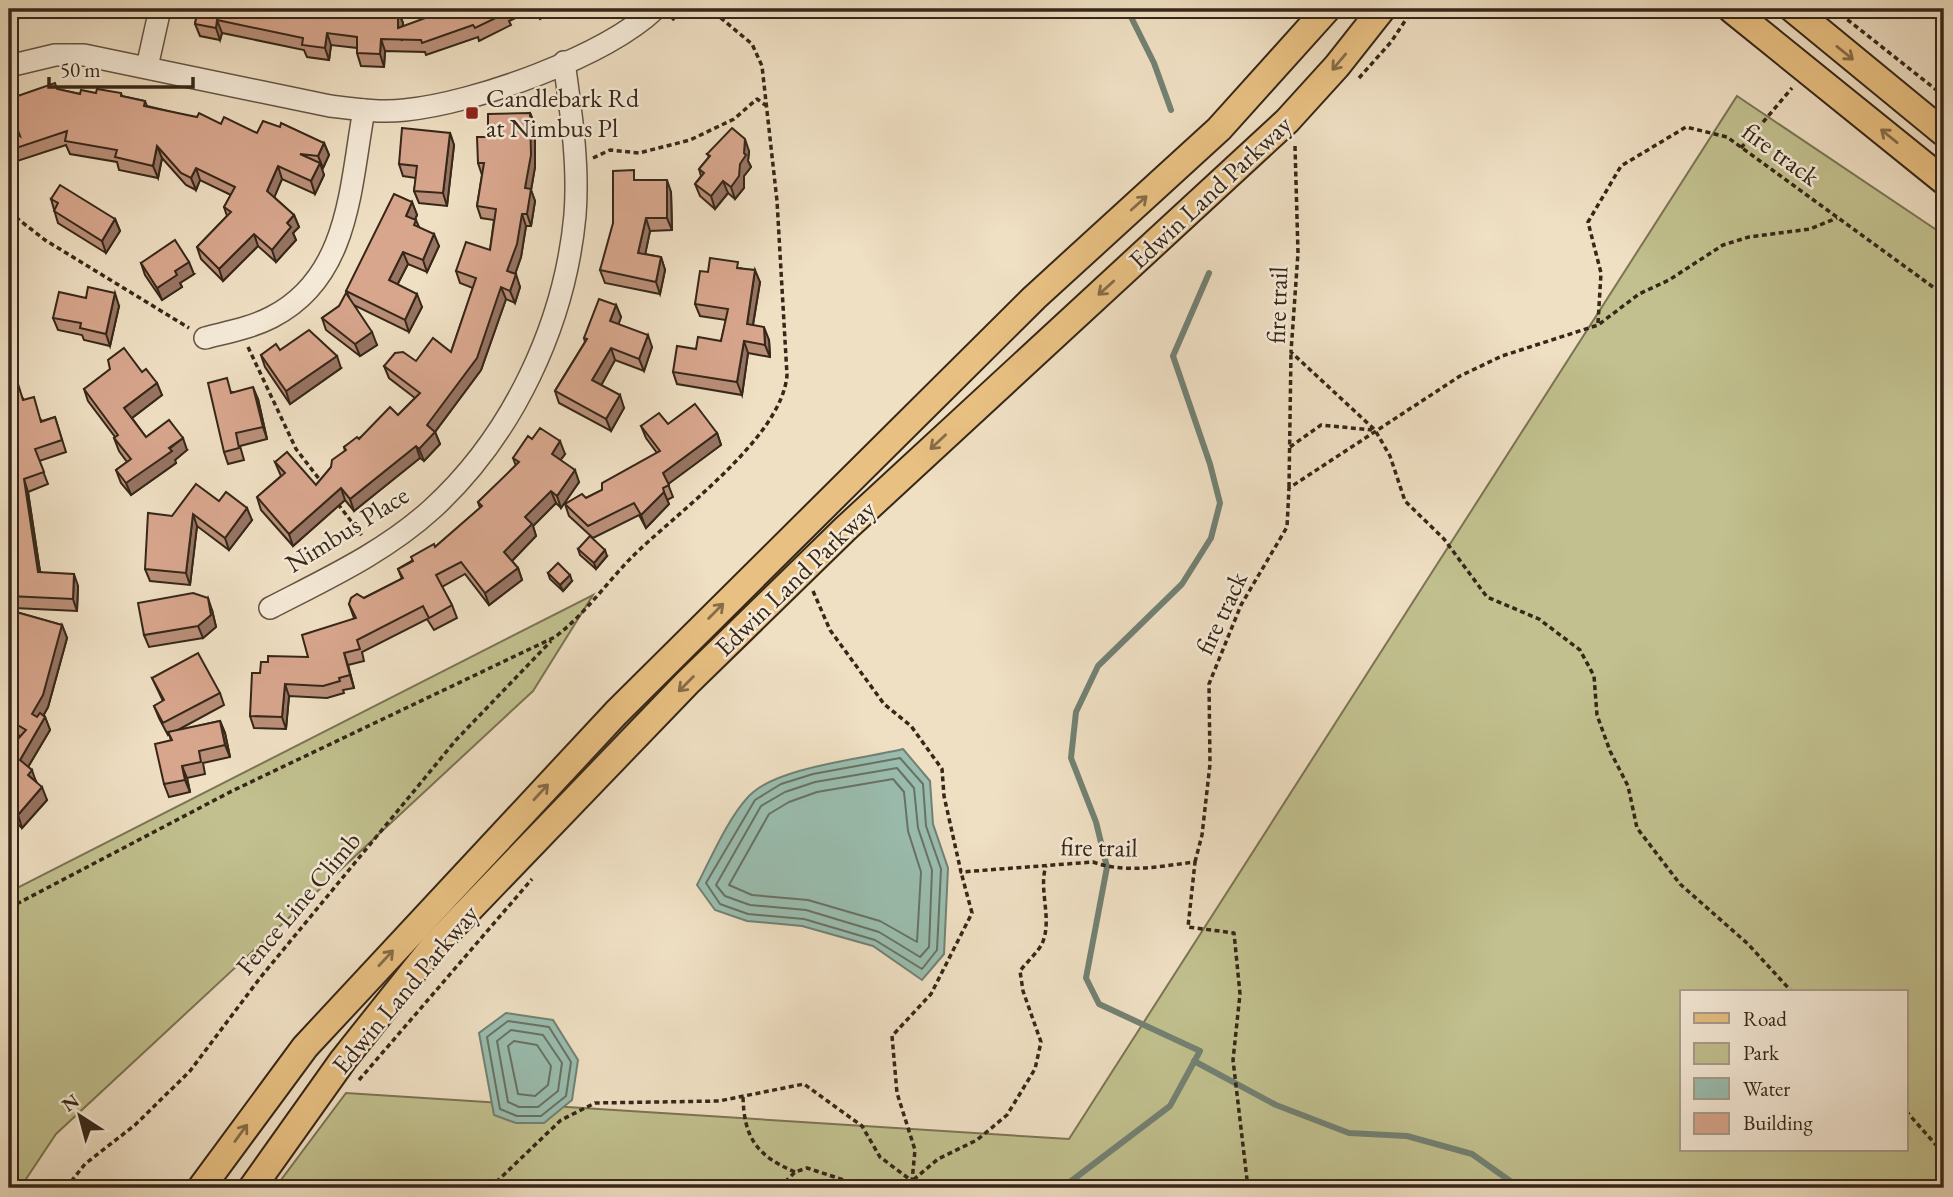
<svg xmlns="http://www.w3.org/2000/svg" width="1953" height="1197" viewBox="0 0 1953 1197" font-family="'EB Garamond',serif">
<style>
.green{fill:#c1c08e;stroke:#7c7453;stroke-width:2;fill-rule:evenodd}
.water{fill:#9abdaf;stroke:#728173;stroke-width:2}
.lines{fill:none;stroke-linecap:round;stroke-linejoin:round}
.shore{stroke:#687264;stroke-width:2}
.stream{stroke:#728173;stroke-width:6}
.minor-casing{stroke:#645543;stroke-width:24}
.major-casing{stroke:#362718;stroke-width:30}
.path{stroke:#362718;stroke-width:3.5;stroke-dasharray:5 3.5;stroke-linecap:butt}
.minor{stroke:#f5ead8;stroke-width:21}
.major{stroke:#e8c082;stroke-width:26}
.wall{fill:#ba8f79;stroke:#362718;stroke-width:2}
.shaded-wall{fill:#977463;stroke:#362718;stroke-width:2}
.building{fill:#d8a68d;stroke:#362718;stroke-width:2}
.oneway{stroke:#866c48}
.poi-dot{fill:#8f2418;stroke:#f5ead8;stroke-width:2.5}
.labels{text-anchor:middle;dominant-baseline:central;stroke-width:5;stroke-linejoin:round;paint-order:stroke}
.poi-label{font-size:26px;fill:#362718;stroke:#f5ead8;text-anchor:start}
.street-label{font-size:26px;fill:#362718;stroke:#f5ead8}
</style>
<rect width="100%" height="100%" fill="#efdfc3"/>
<filter id="stains"><feTurbulence type="fractalNoise" baseFrequency=".00286" numOctaves="4"/><feColorMatrix values="0 0 0 0 .2 0 0 0 0 .09 0 0 0 0 .02 0 0 0 .5 -.17"/></filter>
<radialGradient id="worn" r=".72"><stop offset=".6" stop-color="#630" stop-opacity="0"/><stop offset="1" stop-color="#630" stop-opacity=".3"/></radialGradient>
<!-- green -->
<g class="green">
<path d="M1737 96 1944 235V1188H275L346 1093 1069 1139ZM1682 992H1906V1150H1682Z"/>
<path d="M593 595 533 691 56 1134 20 1188H9V892Z"/>
</g>
<!-- water -->
<g class="water">
<path d="M903 749 930 781 933 824 948 868 944 954 922 980 873 946 802 926 747 921 715 910 697 885C711 858 728 818 749 796 776 767 863 759 903 749Z"/>
<path d="M506 1013 553 1020 578 1060 572 1100 544 1123H516L494 1115 479 1033Z"/>
</g>
<g class="lines">
<!-- shore -->
<g class="shore">
<path d="M900 758 923 784 926 826 941 869 937 950 922 969 875 940 804 919 748 914 720 904 706 883 755 800 781 784 813 774Z"/>
<path d="M897 768 914 788 918 828 932 870 929 947 920 957 879 932 806 910 750 905 725 896 716 885 761 806 785 792 815 782Z"/>
<path d="M893 779 904 792 908 831 921 872 917 942 880 921 808 900 752 895 729 885 769 814 789 802 817 792Z"/>
<path d="M508 1021 549 1027 571 1062 566 1096 541 1116H517L500 1109 487 1037Z"/>
<path d="M511 1030 543 1035 562 1063 558 1091 538 1107H519L508 1102 497 1041Z"/>
<path d="M514 1041 537 1045 551 1066 548 1085 535 1096 518 1094 508 1046Z"/>
</g>
<!-- stream -->
<g class="stream">
<path d="M1127 9 1154 63 1171 110"/>
<path d="M1194 1061 1276 1105 1349 1133 1407 1136 1472 1154 1520 1188"/>
<path d="M1062 1188 1170 1106 1200 1051 1099 1004 1086 978 1107 867 1096 822 1071 758 1076 712 1098 666 1182 584 1211 538 1220 503 1210 464 1173 356 1209 273"/>
</g>
<defs>
<g id="minor">
<path d="M9 66 55 55H84L330 106C354 109 380 113 405 110 475 103 604 57 655 9"/>
<path d="M147 67 160 9"/>
<path d="M205 338C228 332 251 328 272 317 350 277 350 186 364 110"/>
<path d="M270 608C326 579 385 552 432 509 513 435 565 324 575 215 579 164 571 112 564 62"/>
</g>
<g id="major">
<path d="M1731 9 1944 181"/>
<path d="M1793 9 1944 133"/>
<path d="M201 1188 305 1047 616 713 1034 298 1219 129 1327 9"/>
<path d="M252 1188 343 1060 433 947 687 683 845 529 1287 121 1337 66 1382 9"/>
</g>
</defs>
<!-- minor casing -->
<use href="#minor" class="minor-casing"/>
<!-- major casing -->
<use href="#major" class="major-casing"/>
<!-- path -->
<g class="path">
<path d="M1834 9 1944 96"/>
<path d="M672 20 683 9"/>
<path d="M1359 78 1391 42 1413 9"/>
<path d="M1295 146 1298 253 1291 352 1375 430 1390 456 1405 501 1444 539 1487 597 1539 619 1580 650 1594 676 1597 715 1610 751 1628 786 1637 828 1680 884 1748 944 1792 992"/>
<path d="M1741 148 1792 88"/>
<path d="M593 158 610 150 639 153 690 140 734 119 757 99 768 107"/>
<path d="M9 212 45 240 189 328"/>
<path d="M1598 323 1601 273 1588 222 1621 166 1686 127 1727 137 1944 295"/>
<path d="M248 347 296 449 323 484"/>
<path d="M1290 447 1321 425 1372 430"/>
<path d="M1289 487 1291 352"/>
<path d="M338 504 363 537"/>
<path d="M813 591 830 630 884 704 911 726 942 769 944 796 961 872 1093 862C1126 874 1161 866 1195 862L1188 927 1234 933 1240 994 1233 1060 1248 1188"/>
<path d="M1195 862 1202 835 1210 764 1209 684 1241 605 1287 527 1289 488 1460 376 1502 356 1598 325 1639 294 1669 280 1723 245 1749 237 1810 229 1837 218"/>
<path d="M9 908 232 791 555 637C584 615 605 585 630 559 673 515 782 439 787 375L777 201 762 66 752 44 710 9"/>
<path d="M359 1080 532 879"/>
<path d="M743 1097C744 1138 757 1156 795 1172"/>
<path d="M1906 1111 1944 1154"/>
<path d="M66 1188 85 1164 135 1125 190 1071 260 978 456 740 551 641"/>
<path d="M490 1188 561 1120 595 1103 719 1101 804 1084 862 1126 880 1157 912 1181"/>
<path d="M779 1188 795 1172 807 1168 847 1181H912L938 1159 977 1140 1007 1115 1035 1069 1041 1042 1023 991 1020 971C1026 963 1037 953 1042 944 1053 919 1038 890 1046 866"/>
<path d="M895 1188 912 1181 915 1150 897 1093 892 1036 931 994 972 913 961 872"/>
</g>
<!-- minor -->
<use href="#minor" class="minor"/>
<!-- major -->
<use href="#major" class="major"/>
</g>
<!-- wall -->
<g class="wall">
<path d="M9 9H73V10L47 12V16L9 19Z"/>
<path d="M116 9H131L130 12Z"/>
<path d="M198 9H390V10L398 11 403 23V27L431 16 428 9H557L540 19 535 9 509 21 511 25 479 41 478 37 426 55 425 52 385 51 384 67 361 66 357 53V48L331 45 329 60 307 57 304 50 222 33 220 40 200 36 195 24Z"/>
<path d="M57 89 80 94 121 93 122 96 145 101 147 106 221 124 257 133 324 143 329 155 323 168H321L324 175 315 194 282 179 274 197 294 215 299 227 293 233 296 240 276 262 258 246 223 281 201 259 197 247 227 216 224 207 231 195 200 180 196 190 186 185 162 158 158 178 119 170 117 162 70 154 66 145 17 161 9 175V128L20 136Z"/>
<path d="M530 113 535 125V167L531 190 535 201 531 226H526L521 257 515 274 520 287 515 303 506 299 481 370 435 432 440 444 424 461 420 458 354 511 345 500 293 546 261 510 257 497 281 476 275 462 316 485 345 451 344 447 398 415 415 398 389 378 384 366 416 361 451 352 473 288 460 283 456 271 490 250 494 220 481 218 477 206 482 175 478 163 488 137Z"/>
<path d="M450 133 454 145 447 206 419 203 414 191 416 178 403 176 399 164Z"/>
<path d="M749 151 748 161 751 167 744 176V188L735 199 728 193 715 209 700 196 695 184 701 176 699 169 709 157 707 154Z"/>
<path d="M638 180 671 192 672 230 650 231 645 254 661 257 665 270 660 294 605 283 600 270Z"/>
<path d="M51 199 115 219 120 231 106 253 58 223Z"/>
<path d="M412 202 417 215 415 220H416L419 227 439 246 427 272 408 264 397 285 422 307 409 332 354 305 377 345 360 356 326 330 322 318 339 306 349 297 346 291Z"/>
<path d="M141 263 194 274 180 283 182 287 162 300 145 275Z"/>
<path d="M741 268 760 282 753 325 769 340 770 357 748 353 742 395 677 384 673 372 696 349 721 341 726 320 700 316 695 304 708 272Z"/>
<path d="M616 305 621 317 618 324 652 347 644 371 615 360 601 385 624 408 611 431 559 403 555 391 585 342 584 338Z"/>
<path d="M119 306 110 346 84 340 82 335 58 330 53 318Z"/>
<path d="M280 350 341 368 290 404 265 367 261 355Z"/>
<path d="M9 367 14 385 24 400 42 421 55 417 66 452 39 461 48 484 28 492 40 572 78 586 77 611 14 608 9 597Z"/>
<path d="M142 372 162 395 132 418 146 437 187 450 175 460 176 463 131 495 121 483 116 470 127 462 119 451 114 438 115 437 88 401 84 389Z"/>
<path d="M232 392 258 399 267 439 240 446 244 460 228 464 224 452Z"/>
<path d="M668 424 717 433 721 445 668 484 673 497 667 500 669 504 646 528 639 515 593 538 569 516 565 504 586 498 602 490 657 453 646 438 641 426Z"/>
<path d="M532 439 565 454 560 460 579 482 561 508 556 503 533 526 536 536 512 561 518 568 522 580 489 605 465 574 442 587 452 605 457 618 434 630 427 619 362 652 364 661 348 665 354 688 343 690 344 693 327 698 289 696 286 729 254 728 250 716 260 673 268 662 308 657 354 618 349 604 364 598 402 579 398 569 435 547 480 508 478 502 516 466 513 458Z"/>
<path d="M219 501 252 520 229 550 197 526 190 585 150 581 145 569 172 516Z"/>
<path d="M578 549 607 556 596 569 580 555Z"/>
<path d="M548 573 572 581 563 591 550 579Z"/>
<path d="M9 610 62 625 67 638 48 707 43 716 45 717 50 730 28 767 47 800 22 828 9 816V749L20 736 9 730Z"/>
<path d="M212 610 216 627 203 638 149 647 144 635Z"/>
<path d="M152 678 220 693 224 705 176 731 220 721 225 733 230 757 203 763 205 774 187 778 190 792 169 797 164 784 171 740 169 734 168 735 159 718 154 706 163 701Z"/>
</g>
<!-- shaded-wall -->
<g class="shaded-wall">
<path d="M398 11 403 23 402 41 398 28Z"/>
<path d="M217 20 222 33 220 40 216 28Z"/>
<path d="M327 33 331 45 329 60 325 48Z"/>
<path d="M381 39 385 51 384 67 380 54Z"/>
<path d="M530 113 535 125V167L531 190 535 201 531 226 527 214 525 188Z"/>
<path d="M450 133 454 145 447 206 443 193Z"/>
<path d="M745 139 749 151 748 161 751 167 744 176V188L735 199 731 187 744 153Z"/>
<path d="M324 143 329 155 323 168 318 156Z"/>
<path d="M157 146 162 158 158 178 153 166Z"/>
<path d="M13 149 17 161 9 175V156Z"/>
<path d="M320 163 324 175 315 194 311 181Z"/>
<path d="M278 166 282 179 272 203 267 191Z"/>
<path d="M196 168 200 180 196 190 191 178Z"/>
<path d="M667 180 671 192 672 230 667 218Z"/>
<path d="M723 181 728 193 715 209 711 196Z"/>
<path d="M412 202 417 215 411 228 406 216Z"/>
<path d="M522 214 526 226 521 257 512 283 507 271Z"/>
<path d="M294 215 299 227 293 233 296 240 276 262 272 250 287 223Z"/>
<path d="M646 218 650 231 643 265 638 253Z"/>
<path d="M115 219 120 231 106 253 102 241Z"/>
<path d="M254 234 258 246 223 281 219 269Z"/>
<path d="M434 234 439 246 427 272 423 260Z"/>
<path d="M403 252 408 264 393 293 389 280Z"/>
<path d="M661 257 665 270 660 294 656 282Z"/>
<path d="M189 262 194 274 180 283 182 287 162 300 157 288 175 271Z"/>
<path d="M755 270 760 282 751 336 747 324Z"/>
<path d="M516 274 520 287 515 303 510 291Z"/>
<path d="M501 287 506 299 481 370 435 432 440 444 424 461 419 449 427 425Z"/>
<path d="M115 293 119 306 110 346 106 334Z"/>
<path d="M417 294 422 307 409 332 405 320Z"/>
<path d="M616 305 621 317 615 334 610 321Z"/>
<path d="M764 327 769 340 770 357 765 345Z"/>
<path d="M372 332 377 345 360 356 355 344Z"/>
<path d="M648 335 652 347 644 371 639 359Z"/>
<path d="M744 341 748 353 742 395 737 382Z"/>
<path d="M611 348 615 360 597 393 592 380Z"/>
<path d="M337 356 341 368 290 404 286 391Z"/>
<path d="M157 383 162 395 128 421 124 408Z"/>
<path d="M253 387 258 399 267 439 263 427Z"/>
<path d="M620 395 624 408 611 431 606 419Z"/>
<path d="M717 433 721 445 667 485 663 473Z"/>
<path d="M183 438 187 450 175 460 176 463 131 495 126 483Z"/>
<path d="M560 441 565 454 556 466 552 454Z"/>
<path d="M416 446 420 458 354 511 350 499Z"/>
<path d="M575 470 579 482 561 508 557 496Z"/>
<path d="M24 479 28 492 42 584 38 572Z"/>
<path d="M341 488 345 500 293 546 289 534Z"/>
<path d="M551 491 556 503 533 526 536 536 509 564 504 552 525 517Z"/>
<path d="M664 492 669 504 646 528 641 515Z"/>
<path d="M247 508 252 520 229 550 225 538Z"/>
<path d="M193 514 197 526 190 585 186 573Z"/>
<path d="M605 550 607 556 596 569 594 563Z"/>
<path d="M518 568 522 580 489 605 485 593Z"/>
<path d="M74 574 78 586 77 611 73 599Z"/>
<path d="M570 575 572 581 563 591 560 585Z"/>
<path d="M208 598 212 610 216 627 203 638 198 626Z"/>
<path d="M62 625 67 638 48 707 37 727 32 714Z"/>
<path d="M344 653 348 665 354 688 350 675Z"/>
<path d="M285 684 289 696 286 729 282 717Z"/>
<path d="M45 717 50 730 25 772 20 760Z"/>
<path d="M220 721 225 733 230 757 225 745Z"/>
<path d="M182 766 187 778 190 792 185 780Z"/>
<path d="M32 770 36 782 28 775Z"/>
<path d="M42 787 47 800 22 828 18 815Z"/>
</g>
<!-- building -->
<g class="building">
<path d="M198 9H385V10L398 11V28L431 16 428 9H505H504L506 13 475 28 473 25 422 43 421 40 381 39 380 54 357 53V37L327 33 325 48 302 45 303 38 217 20 216 28 195 24Z"/>
<path d="M55 83 57 89 80 94 81 90 96 93 97 89 121 93V96L145 101 144 106 197 117 199 113 221 124 224 117 257 133 263 121 280 127 281 123 324 143 318 156 300 154 320 163 311 181 278 166 267 191 294 215 287 223 291 227 272 250 254 234 219 269 197 247 231 212 224 207 235 187 196 168 191 178 181 173 157 146 153 166 115 157 117 150 65 141 67 131 13 149 9 156V128L20 136 9 104V99Z"/>
<path d="M530 113 531 155 525 188 531 189 527 214H522L517 244 507 271 516 274 510 291 501 287 477 358 427 425 435 432 419 449 416 446 350 499 341 488 289 534 257 497 285 473 275 462 287 452 316 485 331 467 332 460 346 450 344 447 357 437 359 439 390 407 398 415 420 393 384 366 395 353 403 352 416 361 433 338 451 352 476 278 456 271 466 242 490 250 496 209 477 206 484 163H478L477 137H488V114Z"/>
<path d="M402 128 450 133 443 193 414 191 417 166 399 164Z"/>
<path d="M732 128 745 139 744 153 746 155 740 164 739 176 731 187 723 181 711 196 695 184 704 173 699 169 710 156 707 154Z"/>
<path d="M634 170V180H667V218H646L638 253 661 257 656 282 600 270 613 223V171Z"/>
<path d="M60 185 115 219 102 241 54 211 58 203 51 199Z"/>
<path d="M394 194 412 202 406 216 416 220 414 225 434 234 423 260 403 252 389 280 417 294 405 320 346 291Z"/>
<path d="M175 240 189 262 175 271 177 275 157 288 141 263Z"/>
<path d="M710 258 738 262 737 268 755 270 747 324 764 327 765 345 744 341 737 382 673 372 677 346 696 349 698 337 721 341 728 309 695 304 700 271 708 272Z"/>
<path d="M88 287 115 293 106 334 80 328 81 323 53 318 59 292 86 298Z"/>
<path d="M346 293 372 332 355 344 322 318 339 306Z"/>
<path d="M599 299 616 305 610 321 648 335 639 359 611 348 592 380 620 395 606 419 555 391 587 339 584 338Z"/>
<path d="M309 330 337 356 286 391 261 355 276 344 280 350Z"/>
<path d="M124 348 142 372 146 369 157 383 124 408 146 437 169 420 183 438 169 448 172 451 126 483 116 470 131 459 114 438 118 435 84 389 110 369 108 360Z"/>
<path d="M9 371 13 385 18 384 23 400 34 397 41 422 55 417 62 440 35 449 44 472 24 479 38 572 74 574 73 599 9 596Z"/>
<path d="M227 378 231 393 253 387 263 427 236 433 239 448 224 452 208 383Z"/>
<path d="M695 404 717 433 663 473 669 485 663 488 664 492 641 515 634 503 588 526 565 504 582 494 586 498 602 490V483L660 451 641 426 659 413 668 424Z"/>
<path d="M540 428 560 441 552 454 575 470 557 496 551 491 525 517 532 524 504 552 518 568 485 593 461 562 436 575 452 605 429 618 423 606 357 640 360 649 344 653 350 675 339 678 340 681 323 686 285 684 282 717 250 716 252 673H260L261 662H268V656L308 657 302 635 356 618 349 604 351 598 357 594 364 598 403 578 398 569 413 561 411 557 434 544 435 547 482 506 478 502 519 462 513 458 528 436 532 439Z"/>
<path d="M196 484 219 501 226 492 247 508 225 538 193 514 186 573 145 569 148 513 172 516Z"/>
<path d="M590 536 605 550 594 563 578 549Z"/>
<path d="M558 563 570 575 560 585 548 573Z"/>
<path d="M193 593 208 598 211 615 198 626 144 635 138 603Z"/>
<path d="M9 610 62 625 43 695 32 714 37 717 40 713 45 717 20 760 32 770 28 775 42 787 18 815 9 808V749L26 730 9 720Z"/>
<path d="M198 653 220 693 163 723 154 706 164 700 152 678Z"/>
<path d="M220 721 225 745 199 751 201 762 182 766 185 780 164 784 155 744 172 740 168 732Z"/>
</g>
<!-- one-way arrows -->
<defs><path id="oneway-shaft" d="M-6 0H5M1.5-3L5.5 0L1.5 3" fill="none" stroke-width="1.6" stroke-linecap="round" stroke-linejoin="round" transform="scale(1.75)"/></defs>
<g class="oneway">
<use href="#oneway-shaft" transform="translate(1845 53) rotate(39)"/>
<use href="#oneway-shaft" transform="translate(1339 62) rotate(130)"/>
<use href="#oneway-shaft" transform="translate(1889 136) rotate(-141)"/>
<use href="#oneway-shaft" transform="translate(1139 203) rotate(-42)"/>
<use href="#oneway-shaft" transform="translate(1106 288) rotate(138)"/>
<use href="#oneway-shaft" transform="translate(938 442) rotate(137)"/>
<use href="#oneway-shaft" transform="translate(716 611) rotate(-45)"/>
<use href="#oneway-shaft" transform="translate(686 684) rotate(135)"/>
<use href="#oneway-shaft" transform="translate(541 792) rotate(-47)"/>
<use href="#oneway-shaft" transform="translate(386 958) rotate(-47)"/>
<use href="#oneway-shaft" transform="translate(241 1133) rotate(-54)"/>
</g>
<!-- markers -->
<rect class="poi-dot" x="465" y="106" width="14" height="14" rx="3.5"/>
<g class="labels">
<!-- poi labels -->
<g class="poi-label">
<text x="486" y="98">Candlebark Rd<tspan x="486" dy="30">at Nimbus Pl</tspan></text>
</g>
<!-- street labels -->
<g class="street-label">
<text transform="translate(1781 154) rotate(36)">fire track</text>
<text transform="translate(1210 192) rotate(-43)">Edwin Land Parkway</text>
<text transform="translate(1277 305) rotate(-88)">fire trail</text>
<text transform="translate(347 529) rotate(-32)">Nimbus Place</text>
<text transform="translate(795 578) rotate(-44)">Edwin Land Parkway</text>
<text transform="translate(1221 613) rotate(-65)">fire track</text>
<text transform="translate(1099 847) rotate(1)">fire trail</text>
<text transform="translate(298 903) rotate(-50)">Fence Line Climb</text>
<text transform="translate(405 989) rotate(-50)">Edwin Land Parkway</text>
</g>
</g>
<!-- margin -->
<rect width="1953" height="1197" fill="none" stroke="#efdfc3" stroke-width="35"/>
<rect x="10" y="10" width="1932" height="1176" fill="none" stroke="#362718" stroke-width="3.5"/>
<rect x="18" y="18" width="1918" height="1162" fill="none" stroke="#362718" stroke-width="2"/>
<!-- legend -->
<rect x="1680" y="990" width="228" height="161" fill="#f5ead8" stroke="#a99c8b" stroke-width="2"/>
<rect x="1694" y="1013" width="35" height="10" fill="#e8c082" stroke="#a99c8b" stroke-width="2"/>
<text x="1743" y="1026" font-size="21" fill="#362718">Road</text>
<rect x="1694" y="1043" width="35" height="21" fill="#c1c08e" stroke="#a99c8b" stroke-width="2"/>
<text x="1743" y="1060" font-size="21" fill="#362718">Park</text>
<rect x="1694" y="1078" width="35" height="21" fill="#9abdaf" stroke="#a99c8b" stroke-width="2"/>
<text x="1743" y="1096" font-size="21" fill="#362718">Water</text>
<rect x="1694" y="1113" width="35" height="21" fill="#d8a68d" stroke="#a99c8b" stroke-width="2"/>
<text x="1743" y="1130" font-size="21" fill="#362718">Building</text>
<!-- north arrow -->
<g transform="translate(80 1116) rotate(324)" stroke="#f5ead8" stroke-width="5" paint-order="stroke">
<path d="M0-5L12 26L0 18L-12 26Z" fill="#362718"/>
<text y="-10" font-size="19" font-weight="bold" text-anchor="middle" fill="#362718">N</text>
</g>
<!-- scale -->
<path d="M49 77v10h144v-10" fill="none" stroke="#362718" stroke-width="3.5"/>
<text x="60" y="77" font-size="21" fill="#362718" stroke="#f5ead8" stroke-width="5" paint-order="stroke">50 m</text>
<rect width="100%" height="100%" filter="url(#stains)"/>
<rect width="100%" height="100%" fill="url(#worn)"/>
</svg>
